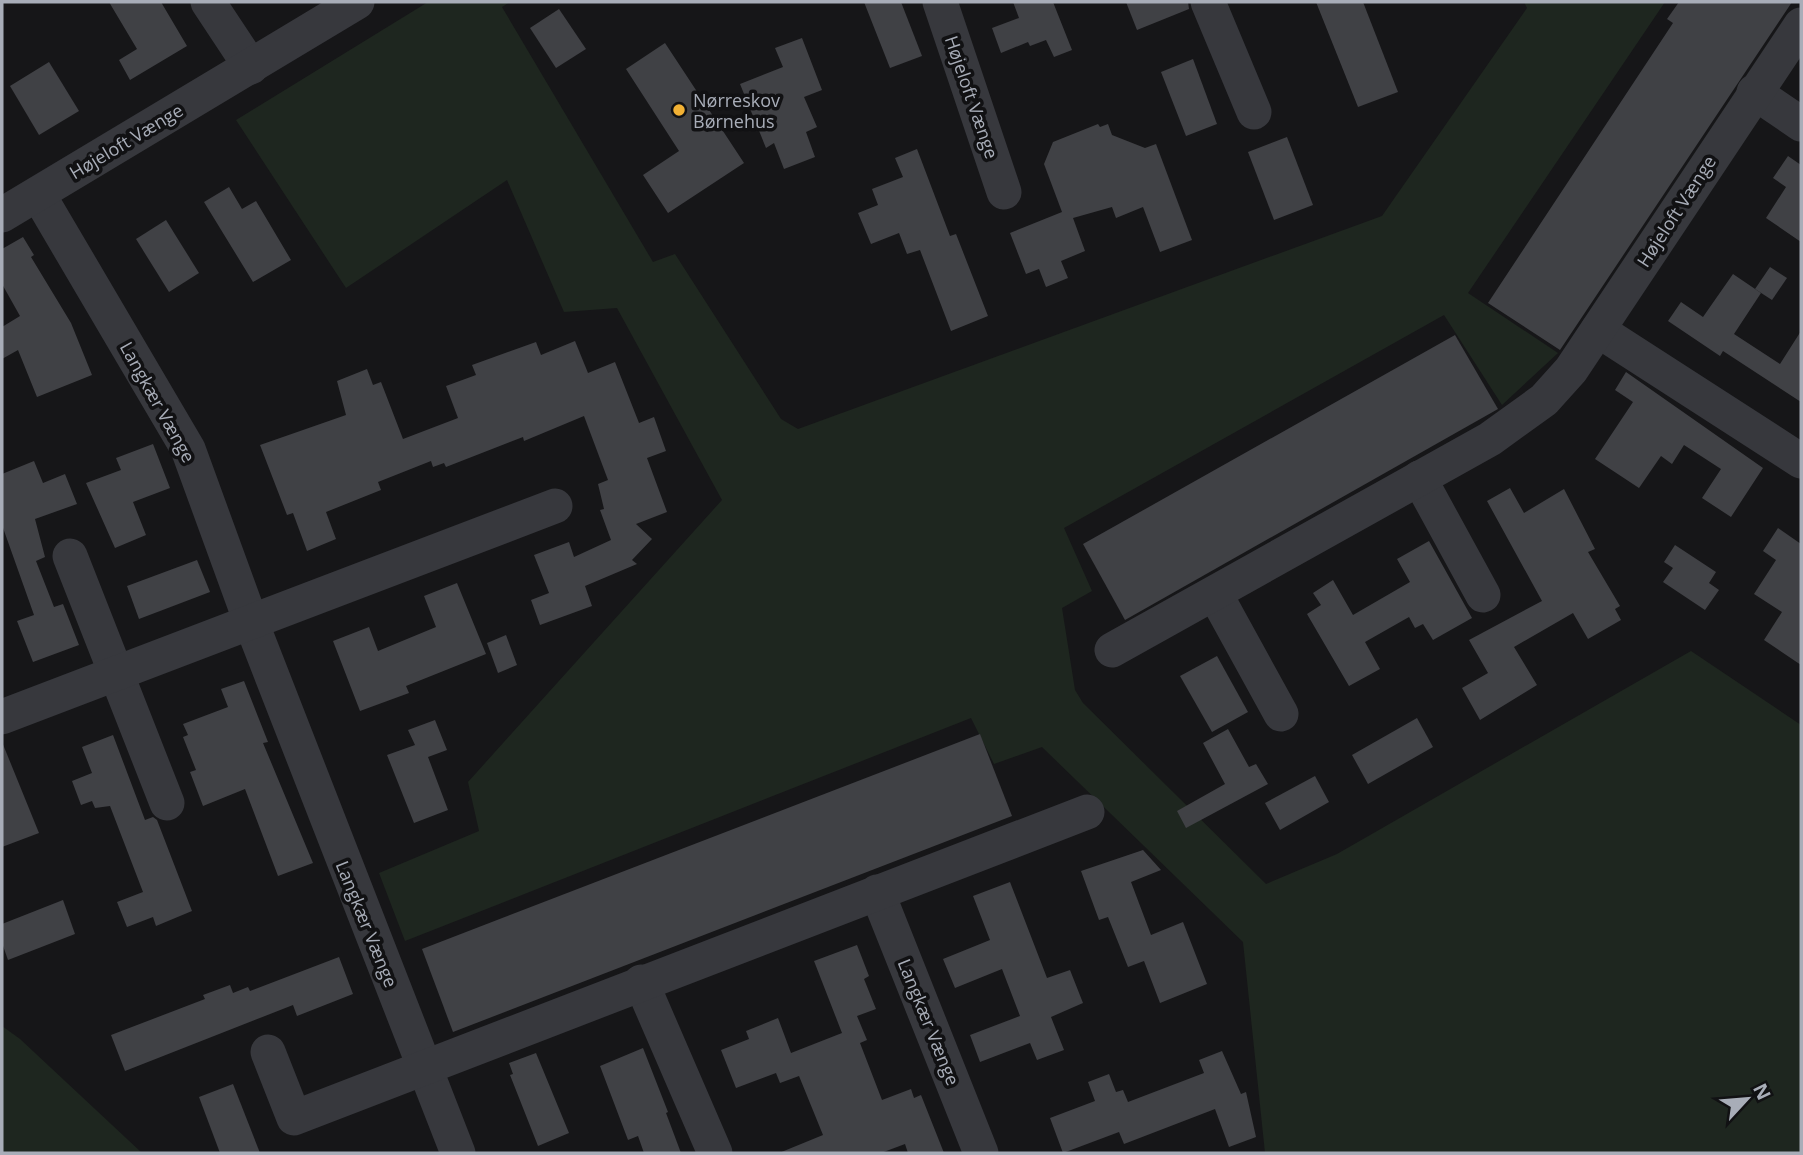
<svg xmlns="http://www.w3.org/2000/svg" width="1803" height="1155" viewBox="0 0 1803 1155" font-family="'Open Sans',sans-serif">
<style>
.green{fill:#1e261f}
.building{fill:#404145}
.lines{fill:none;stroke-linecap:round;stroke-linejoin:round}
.minor{stroke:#37383d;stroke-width:35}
.poi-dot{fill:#f2b134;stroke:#111113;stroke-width:2.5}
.labels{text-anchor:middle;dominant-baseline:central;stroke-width:7;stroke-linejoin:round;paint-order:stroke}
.street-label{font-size:18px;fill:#a8adb8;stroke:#111113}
.poi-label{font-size:18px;fill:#a8adb8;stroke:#111113;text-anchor:start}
</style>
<rect width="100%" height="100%" fill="#161618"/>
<!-- green -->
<g class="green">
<path d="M428 2H510L502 7 653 262 675 254 781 419 798 429 1382 216 1527 8 1524 2H1665L1468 293 1558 353 1502 405 1444 315 1064 528 1092 591 1062 608 1075 690 1083 703 1266 884 1337 854 1691 651 1801 725V1153H1265L1243 942 1042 747 994 764 971 718 405 941 379 873 479 831 468 782 722 500 617 308 564 312 507 180 346 288 236 120Z"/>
<path d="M2 1026 20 1039 142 1153H2Z"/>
</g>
<!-- building -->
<g class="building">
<path d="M109 2H161L187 46 130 80 119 60 137 49Z"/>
<path d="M864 2H901L922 56 890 68Z"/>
<path d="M1013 2H1053L1072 50 1054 57 1046 40 1030 46 1028 42 1001 53 992 28 1019 18Z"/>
<path d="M1126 2H1188L1189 9 1137 30Z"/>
<path d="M1316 2H1363L1398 92 1358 107Z"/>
<path d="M1679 2H1792L1560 350 1488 303 1673 23 1667 19Z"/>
<path d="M559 9 586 49 556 68 530 28Z"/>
<path d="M802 38 822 90 804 97 817 127 806 132 815 157 784 169 774 143 766 148 740 84 783 67 775 48Z"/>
<path d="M665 43 744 163 668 213 643 175 679 151 626 69Z"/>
<path d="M1193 59 1217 124 1186 136 1161 72Z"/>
<path d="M49 62 79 111 39 135 10 86Z"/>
<path d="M1098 124 1100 127 1108 124 1112 135 1145 148 1156 144 1192 240 1160 252 1143 207 1116 218 1112 207 1073 218 1085 251 1061 261 1068 278 1046 287 1039 269 1026 274 1010 233 1062 212 1044 164 1053 142Z"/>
<path d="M1287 137 1313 205 1274 220 1248 152Z"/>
<path d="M917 149 950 236 956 234 988 316 951 331 920 250 907 254 899 233 871 244 858 213 878 205 872 189 903 177 895 158Z"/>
<path d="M1788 156 1801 165V242L1766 218 1786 187 1773 178Z"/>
<path d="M229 187 242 209 256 201 291 260 253 282 204 202Z"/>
<path d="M166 220 199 273 169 292 136 239Z"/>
<path d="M23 237 34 255 31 257 71 323 92 375 37 397 18 350 2 359V327L20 316 2 284V249Z"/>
<path d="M1770 267 1787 278 1772 300 1755 289Z"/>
<path d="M1733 274 1761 293 1734 334 1780 364 1801 331V402L1723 351 1720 356 1668 321 1681 302 1703 317Z"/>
<path d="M1455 335 1498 409 1125 620 1083 544Z"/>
<path d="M575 341 588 373 615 362 639 423 654 417 666 451 647 458 667 512 636 524 652 539 632 560 637 564 585 586 592 606 540 625 531 600 549 593 534 555 569 542 574 557 611 540 600 510 604 509 598 484 608 480 584 416 524 441 523 437 446 467 444 463 433 467 431 461 378 482 381 490 326 512 336 539 307 551 293 513 287 515 260 445 346 415 337 381 367 369 373 385 381 382 403 439 458 418 446 386 476 375 472 365 536 342 541 355Z"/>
<path d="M1626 372 1763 468 1731 517 1702 498 1721 469 1684 445 1672 464 1661 456 1639 488 1595 459 1633 402 1615 390Z"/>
<path d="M153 444 170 488 133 502 146 535 115 548 86 483 121 470 116 458Z"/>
<path d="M34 461 43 483 65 474 77 504 35 519 45 557 36 561 54 607 63 604 79 645 33 662 17 621 34 615 2 525V474Z"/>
<path d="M1510 488 1524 513 1564 489 1595 549 1588 552 1620 606 1615 609 1621 620 1588 639 1573 613 1514 647 1537 685 1480 720 1462 688 1488 673 1469 640 1542 601 1487 501Z"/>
<path d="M1778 528 1801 544V665L1764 640 1782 612 1754 594 1776 560 1763 551Z"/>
<path d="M1429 541 1472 618 1433 640 1423 624 1415 628 1409 617 1365 642 1380 669 1349 686 1307 614 1321 605 1313 593 1333 580 1353 615 1410 582 1397 559Z"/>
<path d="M1675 545 1716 572 1709 583 1719 590 1705 610 1663 582 1673 568 1664 562Z"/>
<path d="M197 560 210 592 139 619 127 586Z"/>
<path d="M457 583 486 654 406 686 409 693 360 711 333 641 369 627 378 651 436 627 424 596Z"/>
<path d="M506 635 517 665 498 673 487 643Z"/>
<path d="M1217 656 1248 712 1212 732 1180 676Z"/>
<path d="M244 681 268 742 263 743 313 863 278 876 245 789 203 806 190 772 196 770 183 737 188 735 183 724 228 707 221 689Z"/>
<path d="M1417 718 1433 747 1368 784 1352 755Z"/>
<path d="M435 720 447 750 428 757 448 810 414 823 387 755 415 745 408 730Z"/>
<path d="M1228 729 1249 767 1256 764 1268 784 1186 828 1177 811 1225 784 1203 743Z"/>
<path d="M980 734 1012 816 453 1032 422 949Z"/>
<path d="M113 735 145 820 153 817 157 820 192 911 156 926 153 917 127 927 117 902 143 892 110 806 95 808 92 801 81 805 72 781 92 773 82 747Z"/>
<path d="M2 742 39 833 2 847Z"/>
<path d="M1315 776 1329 802 1280 830 1265 803Z"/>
<path d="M1143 850 1161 870 1131 882 1151 935 1183 922 1207 984 1160 1003 1144 961 1128 967 1108 917 1099 920 1081 871Z"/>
<path d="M1010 882 1047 978 1070 970 1083 1003 1051 1017 1064 1050 1037 1060 1030 1043 980 1062 970 1035 1020 1016 1002 969 955 988 943 959 990 940 973 896Z"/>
<path d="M63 900 75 934 8 960 2 943V924Z"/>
<path d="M857 945 869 976 864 979 876 1009 857 1016 867 1040 860 1043 882 1100 911 1089 914 1098 921 1095 944 1153H908L905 1144 881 1153H779L823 1135 799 1076 780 1083 776 1073 736 1088 721 1050 749 1039 746 1031 778 1018 791 1053 842 1033 814 961Z"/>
<path d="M339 957 353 994 297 1016 293 1005 125 1071 111 1035 205 999 203 995 230 985 233 993 248 987 250 991Z"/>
<path d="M643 1048 668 1112 666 1113 681 1153H644L638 1136 628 1140 600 1066Z"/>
<path d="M1222 1051 1241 1094 1246 1092 1256 1137 1229 1147 1215 1109 1124 1144 1119 1132 1063 1153 1050 1118 1095 1101 1088 1082 1109 1074 1116 1092 1123 1090 1128 1102 1204 1073 1199 1060Z"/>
<path d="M536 1053 569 1133 538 1146 510 1075 513 1074 509 1063Z"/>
<path d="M233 1084 260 1153H220L199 1097Z"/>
</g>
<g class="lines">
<!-- minor -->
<g class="minor">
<path d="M208 2 251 67"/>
<path d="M940 2 1004 192"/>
<path d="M1208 2 1254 112"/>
<path d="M1754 92 1801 124"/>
<path d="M38 194 188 449 251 622 458 1153"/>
<path d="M2 215 357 2"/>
<path d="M1598 330 1801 461"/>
<path d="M1419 478 1483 595"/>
<path d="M70 556 167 803"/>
<path d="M1215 594 1281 714"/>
<path d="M1112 650 1490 439 1544 400 1571 370 1801 25"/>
<path d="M2 717 555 506"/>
<path d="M877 892 981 1153"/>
<path d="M641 982 715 1153"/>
<path d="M268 1052 294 1118 1087 812"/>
</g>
</g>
<!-- markers -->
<circle class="poi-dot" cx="679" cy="110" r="7"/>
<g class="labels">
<!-- street labels -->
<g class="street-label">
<text transform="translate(972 97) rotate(71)">Højeloft Vænge</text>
<text transform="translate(126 141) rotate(-31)">Højeloft Vænge</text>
<text transform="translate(1676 211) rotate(-57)">Højeloft Vænge</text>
<text transform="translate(158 402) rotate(61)">Langkær Vænge</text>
<text transform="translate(367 924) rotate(68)">Langkær Vænge</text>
<text transform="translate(929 1022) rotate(68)">Langkær Vænge</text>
</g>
<!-- poi labels -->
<g class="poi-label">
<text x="693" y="100">Nørreskov<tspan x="693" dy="21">Børnehus</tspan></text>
</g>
</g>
<!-- border -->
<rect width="1803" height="1155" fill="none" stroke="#a8adb8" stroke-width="7"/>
<!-- north arrow -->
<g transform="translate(1747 1099) rotate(64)" stroke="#111113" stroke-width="5" paint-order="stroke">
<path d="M0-5L12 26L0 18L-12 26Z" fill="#a8adb8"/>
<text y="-10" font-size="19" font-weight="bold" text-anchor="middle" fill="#a8adb8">N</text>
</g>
</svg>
